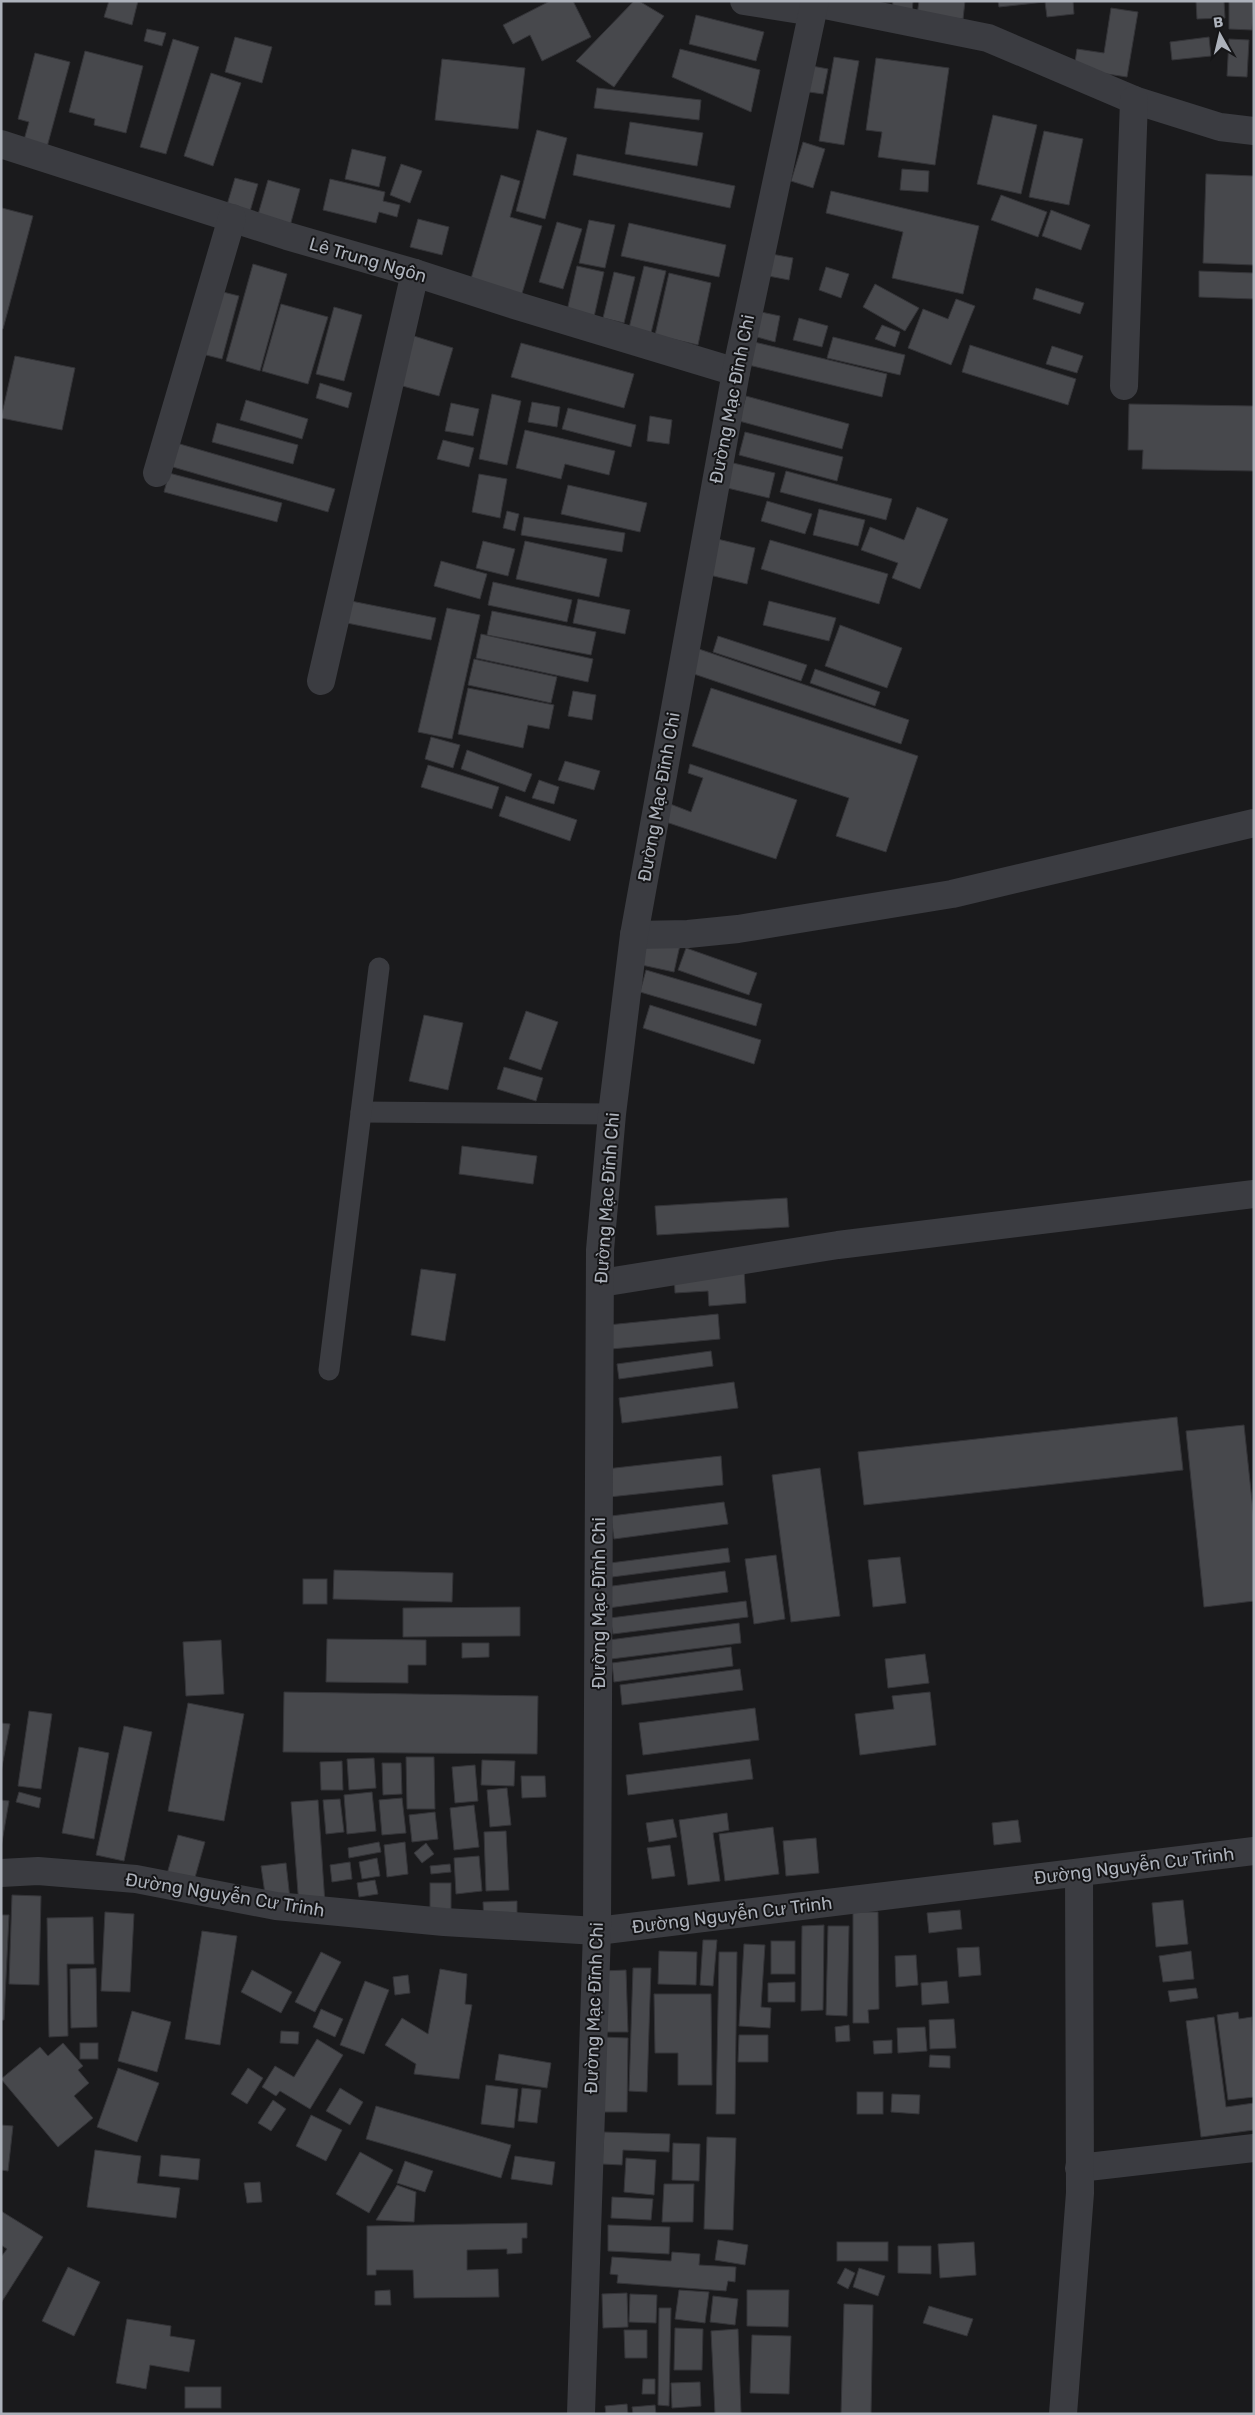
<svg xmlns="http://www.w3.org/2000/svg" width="1255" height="2415" viewBox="0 0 1255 2415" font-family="Rubik,sans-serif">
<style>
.building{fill:#47484c;stroke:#343438}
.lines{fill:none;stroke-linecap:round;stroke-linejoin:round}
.service{stroke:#3b3c41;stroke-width:21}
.minor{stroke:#3b3c41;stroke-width:28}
.labels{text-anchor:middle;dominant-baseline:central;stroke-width:4;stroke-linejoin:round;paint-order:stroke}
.street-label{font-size:18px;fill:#adb2bb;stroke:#151517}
</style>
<rect width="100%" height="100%" fill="#1a1a1c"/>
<!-- building -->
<g class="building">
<path d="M109 1H138L132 25 104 17Z"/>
<path d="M550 1H573L591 37 542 61 530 35 513 44 503 25Z"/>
<path d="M634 1H639L664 16 614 87 576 61Z"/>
<path d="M893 1H913L912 14 892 12Z"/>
<path d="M919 1H965L963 19 917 15Z"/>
<path d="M998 1H1073L1074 14 1047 17 1045 2 999 7Z"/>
<path d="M1196 1H1224L1225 18 1197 19Z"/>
<path d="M1229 1H1254L1252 30 1229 29Z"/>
<path d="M1111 8 1138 12 1127 77 1074 69 1077 49 1104 53Z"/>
<path d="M696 15 764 32 756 61 689 44Z"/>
<path d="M147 29 166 33 162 46 144 41Z"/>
<path d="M235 37 272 47 262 83 225 72Z"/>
<path d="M1209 37 1211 56 1172 60 1170 42Z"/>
<path d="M173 39 199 47 166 154 140 147Z"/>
<path d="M1229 39 1249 40 1247 77 1227 76Z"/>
<path d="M680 49 760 70 751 112 672 77Z"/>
<path d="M85 51 143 66 126 133 94 125 95 119 69 112Z"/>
<path d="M35 53 70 62 47 147 24 140 29 122 18 119Z"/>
<path d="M834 57 859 61 844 145 819 141Z"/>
<path d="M876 58 949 68 935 165 878 157 882 132 866 130Z"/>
<path d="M442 59 525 68 518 129 435 120Z"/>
<path d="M807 65 828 69 823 94 802 91Z"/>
<path d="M211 73 241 83 213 166 184 156Z"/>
<path d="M597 88 701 100 699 120 594 108Z"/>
<path d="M993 115 1037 125 1021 194 977 184Z"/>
<path d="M630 122 703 133 697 166 625 154Z"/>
<path d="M537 130 567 138 545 219 516 211Z"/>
<path d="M1044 131 1083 139 1069 205 1029 197Z"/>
<path d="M803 142 825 149 813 188 791 181Z"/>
<path d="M352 149 386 157 379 187 345 179Z"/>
<path d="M577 154 735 186 730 208 573 175Z"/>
<path d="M401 164 422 171 410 203 390 195Z"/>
<path d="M902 169 929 171 928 192 900 190Z"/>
<path d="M1206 174 1254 176V265L1203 263Z"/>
<path d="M501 175 520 181 510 217 542 226 521 297 470 282Z"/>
<path d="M235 178 258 184 249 215 226 208Z"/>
<path d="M330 179 385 192 383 201 400 205 397 217 379 212 376 223 323 210Z"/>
<path d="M268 180 300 189 290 226 257 218Z"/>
<path d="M831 191 979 226 963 294 892 278 903 232 826 213Z"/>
<path d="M1001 195 1047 212 1038 237 991 220Z"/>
<path d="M2 208 33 216 3 329 1 328Z"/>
<path d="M1051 210 1090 225 1081 250 1042 236Z"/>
<path d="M418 219 449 227 442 255 410 247Z"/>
<path d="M589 220 615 225 605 268 579 263Z"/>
<path d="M557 222 582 229 563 289 539 282Z"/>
<path d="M629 223 726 245 719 277 621 256Z"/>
<path d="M761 252 793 258 789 280 758 274Z"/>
<path d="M253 264 287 274 260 371 226 361Z"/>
<path d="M577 266 604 272 594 317 567 311Z"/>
<path d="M644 266 666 271 651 333 629 328Z"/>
<path d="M826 267 849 274 841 298 819 290Z"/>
<path d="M1199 271 1254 273V299L1199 297Z"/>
<path d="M614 272 635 277 624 323 603 318Z"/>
<path d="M669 273 711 283 698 345 655 335Z"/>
<path d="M875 284 919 308 905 331 863 307Z"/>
<path d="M1036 288 1084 303 1080 314 1033 299Z"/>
<path d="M219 291 239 296 222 359 202 354Z"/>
<path d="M956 299 975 306 951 365 908 348 923 309 948 319Z"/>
<path d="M281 304 328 317 308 384 262 371Z"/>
<path d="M334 307 362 315 344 381 316 374Z"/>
<path d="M752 310 780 316 775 342 746 334Z"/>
<path d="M799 318 828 326 822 347 793 340Z"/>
<path d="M882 325 900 332 895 347 875 339Z"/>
<path d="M414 336 453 348 439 396 399 385Z"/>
<path d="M833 337 905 355 900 375 827 358Z"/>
<path d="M746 340 887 374 882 397 740 363Z"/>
<path d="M521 343 634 374 624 408 511 377Z"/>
<path d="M970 345 1076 379 1068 405 962 372Z"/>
<path d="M1052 346 1083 356 1077 373 1046 364Z"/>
<path d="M15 356 75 368 62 430 1 418Z"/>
<path d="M320 383 352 393 348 408 316 398Z"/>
<path d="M492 394 521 401 507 465 479 459Z"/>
<path d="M746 396 849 424 842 449 739 421Z"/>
<path d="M246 400 308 419 302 439 240 420Z"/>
<path d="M532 402 560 407 557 427 528 422Z"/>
<path d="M451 403 479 409 473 436 445 431Z"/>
<path d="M1129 404 1254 406V471L1142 469 1143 450H1128Z"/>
<path d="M568 408 636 425 631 447 562 429Z"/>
<path d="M650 416 672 420 669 444 647 441Z"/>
<path d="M217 423 298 445 293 464 212 442Z"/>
<path d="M525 430 615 451 609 475 565 464 561 479 516 468Z"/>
<path d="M745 432 843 457 837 481 739 455Z"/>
<path d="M443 440 474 448 469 467 437 459Z"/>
<path d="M173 442 335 489 328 512 166 465Z"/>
<path d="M729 462 775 473 769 498 723 487Z"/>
<path d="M786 471 892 499 886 520 780 492Z"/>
<path d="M169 473 282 503 277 522 164 492Z"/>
<path d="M479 474 507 479 500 518 472 512Z"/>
<path d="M568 485 647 503 640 532 561 514Z"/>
<path d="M767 501 812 514 805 534 761 521Z"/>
<path d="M917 507 948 519 920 589 892 578 898 563 861 550 870 527 904 540Z"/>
<path d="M819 509 865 520 858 546 813 535Z"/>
<path d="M507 511 519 514 515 531 503 528Z"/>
<path d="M524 517 625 533 622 552 521 535Z"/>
<path d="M709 537 755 548 747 584 701 573Z"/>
<path d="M770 540 888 574 879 604 761 569Z"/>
<path d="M483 541 515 549 508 576 476 568Z"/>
<path d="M525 541 607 559 599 597 516 579Z"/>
<path d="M441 561 487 574 480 599 434 586Z"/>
<path d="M493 582 572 600 567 622 488 605Z"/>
<path d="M341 599 436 618 431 640 337 621Z"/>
<path d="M578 599 630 610 625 634 573 623Z"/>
<path d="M769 601 836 618 829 641 763 625Z"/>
<path d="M447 608 480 615 452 739 418 732Z"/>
<path d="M492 611 596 632 591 655 487 635Z"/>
<path d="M840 625 902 648 887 688 825 666Z"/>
<path d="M481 634 593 659 588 682 476 658Z"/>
<path d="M718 636 807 665 801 681 713 652Z"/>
<path d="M696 648 909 720 901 744 688 672Z"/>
<path d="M474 659 557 677 551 703 468 685Z"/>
<path d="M815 669 880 692 875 706 810 683Z"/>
<path d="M468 688 554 705 549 729 528 725 523 748 458 734Z"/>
<path d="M711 688 918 756 886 852 836 836 849 798 692 746Z"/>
<path d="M573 691 596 695 592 720 568 716Z"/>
<path d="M431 737 460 745 453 768 425 759Z"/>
<path d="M467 750 532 774 525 792 461 769Z"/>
<path d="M565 761 600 771 594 790 558 780Z"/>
<path d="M690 764 797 800 776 859 660 820 665 802 691 812 703 778 688 773Z"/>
<path d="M428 765 499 787 492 809 421 787Z"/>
<path d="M539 780 559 787 554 804 532 798Z"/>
<path d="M506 796 577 820 570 841 499 816Z"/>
<path d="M643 937 680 945 674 972 637 964Z"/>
<path d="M686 948 757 973 749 995 678 970Z"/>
<path d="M646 970 762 1004 756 1026 640 992Z"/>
<path d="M650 1005 761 1040 754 1064 643 1028Z"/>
<path d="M526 1011 558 1022 541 1070 509 1059Z"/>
<path d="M424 1015 463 1023 448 1090 409 1081Z"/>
<path d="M504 1067 543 1078 536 1101 497 1089Z"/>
<path d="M462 1146 537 1156 533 1184 459 1174Z"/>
<path d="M787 1198 789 1227 657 1235 655 1206Z"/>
<path d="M421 1269 456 1274 445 1341 411 1335Z"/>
<path d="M744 1269 746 1303 709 1306 708 1291 675 1293 674 1273Z"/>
<path d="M718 1314 720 1339 611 1349 608 1325Z"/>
<path d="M711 1351 713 1366 619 1379 617 1364Z"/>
<path d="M734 1382 738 1408 622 1423 619 1398Z"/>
<path d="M1177 1417 1183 1470 864 1505 858 1452Z"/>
<path d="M1244 1425 1254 1520V1601L1204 1607 1186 1431Z"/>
<path d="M721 1456 723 1485 609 1497 606 1469Z"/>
<path d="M820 1468 840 1616 791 1622 772 1475Z"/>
<path d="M724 1502 728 1524 614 1539 611 1516Z"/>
<path d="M728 1548 730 1562 612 1577 610 1563Z"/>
<path d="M776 1555 785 1619 754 1624 745 1559Z"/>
<path d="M900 1557 906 1603 873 1607 868 1560Z"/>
<path d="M334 1570 453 1573 452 1602 333 1599Z"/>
<path d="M725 1571 728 1592 608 1608 605 1587Z"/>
<rect x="303" y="1579" width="24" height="25"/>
<path d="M746 1601 748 1617 613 1634 610 1618Z"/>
<path d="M520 1607V1636L403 1637V1608Z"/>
<path d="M739 1623 741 1643 611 1659 609 1640Z"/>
<path d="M327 1639 426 1640V1665H408V1683L326 1682Z"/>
<path d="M221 1640 224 1694 186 1696 183 1642Z"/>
<path d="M462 1643H489V1657L462 1658Z"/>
<path d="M731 1647 733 1666 614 1682 612 1663Z"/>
<path d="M925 1654 929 1683 888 1688 885 1659Z"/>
<path d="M740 1669 743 1690 622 1705 620 1685Z"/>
<path d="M284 1692 538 1696 537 1754 283 1752Z"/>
<path d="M930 1692 936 1745 860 1755 855 1714 894 1709 892 1696Z"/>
<path d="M188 1703 244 1714 224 1821 168 1811Z"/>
<path d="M755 1708 759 1740 643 1755 639 1723Z"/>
<path d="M29 1711 52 1714 41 1789 18 1786Z"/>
<path d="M1 1723 10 1724 1 1772Z"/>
<path d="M124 1726 152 1732 124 1861 96 1855Z"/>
<path d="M79 1747 109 1753 94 1839 62 1833Z"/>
<path d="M406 1757H434L435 1809H407Z"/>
<path d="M374 1758 376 1788 349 1790 347 1759Z"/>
<path d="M750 1759 753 1779 628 1795 626 1775Z"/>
<path d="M482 1760 515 1761 514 1786 481 1785Z"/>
<path d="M342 1761 343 1790H321L320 1762Z"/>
<path d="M382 1763H401L402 1794 383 1795Z"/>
<path d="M475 1765 478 1801 455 1803 452 1767Z"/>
<path d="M521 1776H545L546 1797 522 1798Z"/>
<path d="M507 1788 511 1825 490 1827 487 1790Z"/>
<path d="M19 1792 41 1798 39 1808 16 1802Z"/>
<path d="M372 1792 376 1831 347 1834 344 1795Z"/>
<path d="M402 1798 406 1833 382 1835 379 1800Z"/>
<path d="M340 1799 344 1832 326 1834 323 1800Z"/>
<path d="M1 1800 9 1801 1 1848Z"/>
<path d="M318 1800 325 1904 299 1906 291 1802Z"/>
<path d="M474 1805 479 1847 454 1850 450 1808Z"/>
<path d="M435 1812 438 1839 412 1842 409 1815Z"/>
<path d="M727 1813 729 1830 713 1833 720 1881 688 1885 679 1820Z"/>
<path d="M673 1819 677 1837 649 1842 646 1823Z"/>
<path d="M1018 1820 1021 1842 994 1845 992 1823Z"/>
<path d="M773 1827 779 1874 725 1881 719 1834Z"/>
<path d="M506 1831 509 1890 486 1891 484 1832Z"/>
<path d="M178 1835 205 1842 194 1881 167 1874Z"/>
<path d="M816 1838 819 1873 786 1876 783 1841Z"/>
<path d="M379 1842 381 1852 349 1858 348 1848Z"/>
<path d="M405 1842 408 1874 387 1877 384 1845Z"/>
<path d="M426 1843 434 1854 422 1863 414 1853Z"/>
<path d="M670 1845 675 1876 652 1879 647 1848Z"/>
<path d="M479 1856 482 1891 456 1894 454 1858Z"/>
<path d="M377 1858 380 1876 362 1879 359 1862Z"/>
<path d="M350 1862 352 1879 332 1882 330 1865Z"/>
<path d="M286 1863 290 1899 266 1901 261 1866Z"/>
<path d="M450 1864 451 1872 431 1874 430 1866Z"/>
<path d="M375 1880 378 1894 359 1897 357 1883Z"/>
<rect x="430" y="1883" width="21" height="30"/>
<path d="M12 1895 41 1896 39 1985 9 1984Z"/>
<path d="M1183 1900 1188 1944 1156 1947 1152 1903Z"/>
<path d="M517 1901V1923L484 1924 483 1902Z"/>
<path d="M960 1910 962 1929 929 1933 927 1913Z"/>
<path d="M105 1912 134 1914 130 1992 101 1991Z"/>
<path d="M853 1912H878L879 2009 868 2010 869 2023H853Z"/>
<path d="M1 1915H9L4 2020H1Z"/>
<path d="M93 1917 94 1964H67L68 2036 49 2037 47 1918Z"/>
<path d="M824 1925 823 2010 801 2011 802 1926Z"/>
<path d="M828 1926H849L847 2016 826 2015Z"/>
<path d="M202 1931 237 1936 220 2045 185 2039Z"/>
<path d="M703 1940H717L713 1986 700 1985Z"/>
<rect x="771" y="1941" width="24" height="33"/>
<path d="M744 1944 765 1945 761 2007 771 2008 770 2028 739 2026Z"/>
<path d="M979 1947 981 1975 959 1977 957 1948Z"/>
<path d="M659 1951 697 1952 696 1985 658 1984Z"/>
<path d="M1191 1951 1194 1979 1163 1982 1159 1956Z"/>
<path d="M321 1952 341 1962 315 2012 295 2002Z"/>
<path d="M719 1952H737L735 2114H716Z"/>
<path d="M916 1955 918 1985 896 1987 895 1956Z"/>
<path d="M96 1968 97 2027 71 2028 70 1969Z"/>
<path d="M633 1968H651L647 2092 629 2091Z"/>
<path d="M440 1969 467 1974 465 2004 472 2005 459 2079 414 2074 416 2064 385 2045 402 2018 428 2034Z"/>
<path d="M252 1970 292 1992 281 2013 241 1992Z"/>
<path d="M626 1970 628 2032H605L602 1971Z"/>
<path d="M408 1975 410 1993 395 1995 393 1977Z"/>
<path d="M365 1981 389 1990 364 2054 340 2045Z"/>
<path d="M947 1981 949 2003 922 2005 921 1983Z"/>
<path d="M795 1982V2002H768V1983Z"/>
<path d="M1196 1988 1198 1998 1170 2002 1168 1991Z"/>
<path d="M654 1994H711L712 2085H678V2053H655Z"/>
<path d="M321 2009 343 2019 335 2037 313 2027Z"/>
<path d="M132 2011 171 2022 157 2072 118 2061Z"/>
<path d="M1238 2012 1239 2019 1252 2017 1254 2097 1228 2100 1217 2015Z"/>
<path d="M1214 2017 1226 2107 1254 2103V2130L1201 2137 1186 2021Z"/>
<path d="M954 2019 956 2048 930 2049 929 2020Z"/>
<path d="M849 2025 850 2041 836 2042 835 2027Z"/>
<path d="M925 2027 927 2051 898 2053 897 2028Z"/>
<path d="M281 2031 299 2032 298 2044 280 2043Z"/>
<path d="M739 2035H768V2062H738Z"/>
<path d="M602 2037 628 2038 627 2112H601Z"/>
<path d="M317 2039 343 2055 310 2109 280 2091 276 2096 262 2087 275 2066 294 2077Z"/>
<path d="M892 2040V2053L874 2054 873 2041Z"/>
<path d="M63 2043 83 2066 78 2070 89 2083 74 2096 93 2118 58 2147 1 2079 40 2047 48 2056Z"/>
<rect x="80" y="2043" width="18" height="16"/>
<path d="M499 2054 551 2063 547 2088 495 2080Z"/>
<path d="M930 2055 950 2056V2068L929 2067Z"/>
<path d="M118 2068 159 2083 137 2142 97 2127Z"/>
<path d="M248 2068 263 2078 247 2104 231 2094Z"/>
<path d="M486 2085 518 2089 514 2128 481 2124Z"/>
<path d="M340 2088 363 2102 350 2125 326 2111Z"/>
<path d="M522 2088 541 2090 537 2123 518 2121Z"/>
<rect x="857" y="2092" width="26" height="22"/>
<path d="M892 2094 920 2095 919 2114 891 2112Z"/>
<path d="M273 2100 286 2109 271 2131 258 2123Z"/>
<path d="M376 2106 511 2145 501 2178 366 2139Z"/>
<path d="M311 2115 342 2130 326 2161 296 2146Z"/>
<path d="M1 2125 13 2126 8 2171 1 2170Z"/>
<path d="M604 2132 670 2134 669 2152 623 2150 622 2165 602 2164Z"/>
<path d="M707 2137 736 2138 733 2230 704 2229Z"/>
<path d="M673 2143 700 2144 699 2181 672 2180Z"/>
<path d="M95 2150 141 2156 137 2183 180 2188 176 2218 87 2207Z"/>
<path d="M360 2152 393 2170 369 2213 336 2194Z"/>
<path d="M161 2155 200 2159 198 2180 159 2176Z"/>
<path d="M515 2156 555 2162 552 2185 511 2179Z"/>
<path d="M626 2158 656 2160 654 2195 624 2192Z"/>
<path d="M405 2161 433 2171 425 2192 397 2183Z"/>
<path d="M260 2182 262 2202 247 2203 244 2183Z"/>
<path d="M664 2184H694L693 2222H662Z"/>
<path d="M397 2185 416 2192 414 2222 376 2220Z"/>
<path d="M612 2197 653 2199 651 2220 611 2218Z"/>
<path d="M1 2211 43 2237 1 2303V2257L7 2249 1 2245Z"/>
<path d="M527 2223V2238H522V2253L507 2254V2249L467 2250V2270L498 2269 499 2297 414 2298 413 2270H376V2275H367V2226Z"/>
<path d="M608 2225 670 2227 669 2254 608 2251Z"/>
<path d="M718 2240 748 2245 745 2265 715 2260Z"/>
<rect x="837" y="2242" width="51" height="19"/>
<path d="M974 2242 976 2275 940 2278 938 2244Z"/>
<path d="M898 2246H931V2274L898 2273Z"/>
<path d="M672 2252 700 2254 699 2265 736 2267 735 2282 728 2281 726 2291 617 2283 618 2275 610 2274 612 2257 671 2261Z"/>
<path d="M68 2267 100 2282 74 2336 42 2321Z"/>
<path d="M845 2268 855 2273 848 2289 837 2283Z"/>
<path d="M859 2268 885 2276 878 2296 853 2287Z"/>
<path d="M390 2290 391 2305H375V2291Z"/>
<path d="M679 2290 709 2292 705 2323 675 2319Z"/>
<path d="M747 2290H789L788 2327 747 2326Z"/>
<path d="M627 2293 628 2327 603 2328 602 2294Z"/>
<path d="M630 2294 657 2295 656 2323 629 2322Z"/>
<path d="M713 2296 738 2299 735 2325 710 2322Z"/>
<path d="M844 2304 873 2305 871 2414H841Z"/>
<path d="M929 2306 973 2319 967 2336 923 2323Z"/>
<path d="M659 2308H671L669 2406 658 2405Z"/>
<path d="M127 2319 171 2326 170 2336 195 2340 189 2372 150 2365 146 2389 116 2383Z"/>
<path d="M675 2328 703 2329 702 2370H674Z"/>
<path d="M738 2329 741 2413 715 2414 711 2331Z"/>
<path d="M624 2330H647V2358H625Z"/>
<path d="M752 2335 791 2336 789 2394 750 2393Z"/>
<path d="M643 2379H655V2394H642Z"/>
<path d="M700 2382 701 2406 672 2408 671 2383Z"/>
<rect x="185" y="2387" width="36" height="21"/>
<path d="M627 2404 628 2414H606L605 2406Z"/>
<path d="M655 2405 656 2414H633L632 2407Z"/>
</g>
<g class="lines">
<!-- service -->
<g class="service">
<path d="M361 1112 612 1114"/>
<path d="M329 1370 379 968"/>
</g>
<!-- minor -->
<g class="minor">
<path d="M744 1 813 12"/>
<path d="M815 3 988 38 1134 100 1220 127 1254 131"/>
<path d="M1 144 287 236 415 273 511 304 736 372"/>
<path d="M1124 386 1134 100"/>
<path d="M157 473 232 218"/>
<path d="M321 681 415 273"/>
<path d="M634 935 688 934 738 929 952 894 1254 823"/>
<path d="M601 1283 838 1245 1254 1194"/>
<path d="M1 1873 38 1871 136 1879 276 1906 444 1922 597 1931 1254 1851"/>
<path d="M1079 2168 1254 2148"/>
<path d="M581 2414 597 1931 600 1250 612 1114 634 935 736 372 815 1"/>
<path d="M1063 2414 1080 2193 1079 1873"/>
</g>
</g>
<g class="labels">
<!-- street labels -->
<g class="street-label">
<text transform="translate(368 260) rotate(16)">Lê Trung Ngôn</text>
<text transform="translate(732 399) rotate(-79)">Đường Mạc Đĩnh Chi</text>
<text transform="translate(659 797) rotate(-80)">Đường Mạc Đĩnh Chi</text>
<text transform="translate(607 1198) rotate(-86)">Đường Mạc Đĩnh Chi</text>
<text transform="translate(599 1603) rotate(-90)">Đường Mạc Đĩnh Chi</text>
<text transform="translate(1134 1866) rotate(-7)">Đường Nguyễn Cư Trinh</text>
<text transform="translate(225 1895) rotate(9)">Đường Nguyễn Cư Trinh</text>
<text transform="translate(732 1915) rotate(-7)">Đường Nguyễn Cư Trinh</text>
<text transform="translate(594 2008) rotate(-88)">Đường Mạc Đĩnh Chi</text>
</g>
</g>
<!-- border -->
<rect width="1255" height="2415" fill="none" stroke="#adb2bb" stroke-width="5"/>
<!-- north arrow -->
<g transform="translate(1220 35) rotate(352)" stroke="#151517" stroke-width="4" paint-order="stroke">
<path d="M0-4L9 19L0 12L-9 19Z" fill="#adb2bb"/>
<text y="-8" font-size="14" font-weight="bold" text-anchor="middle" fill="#adb2bb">B</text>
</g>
</svg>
